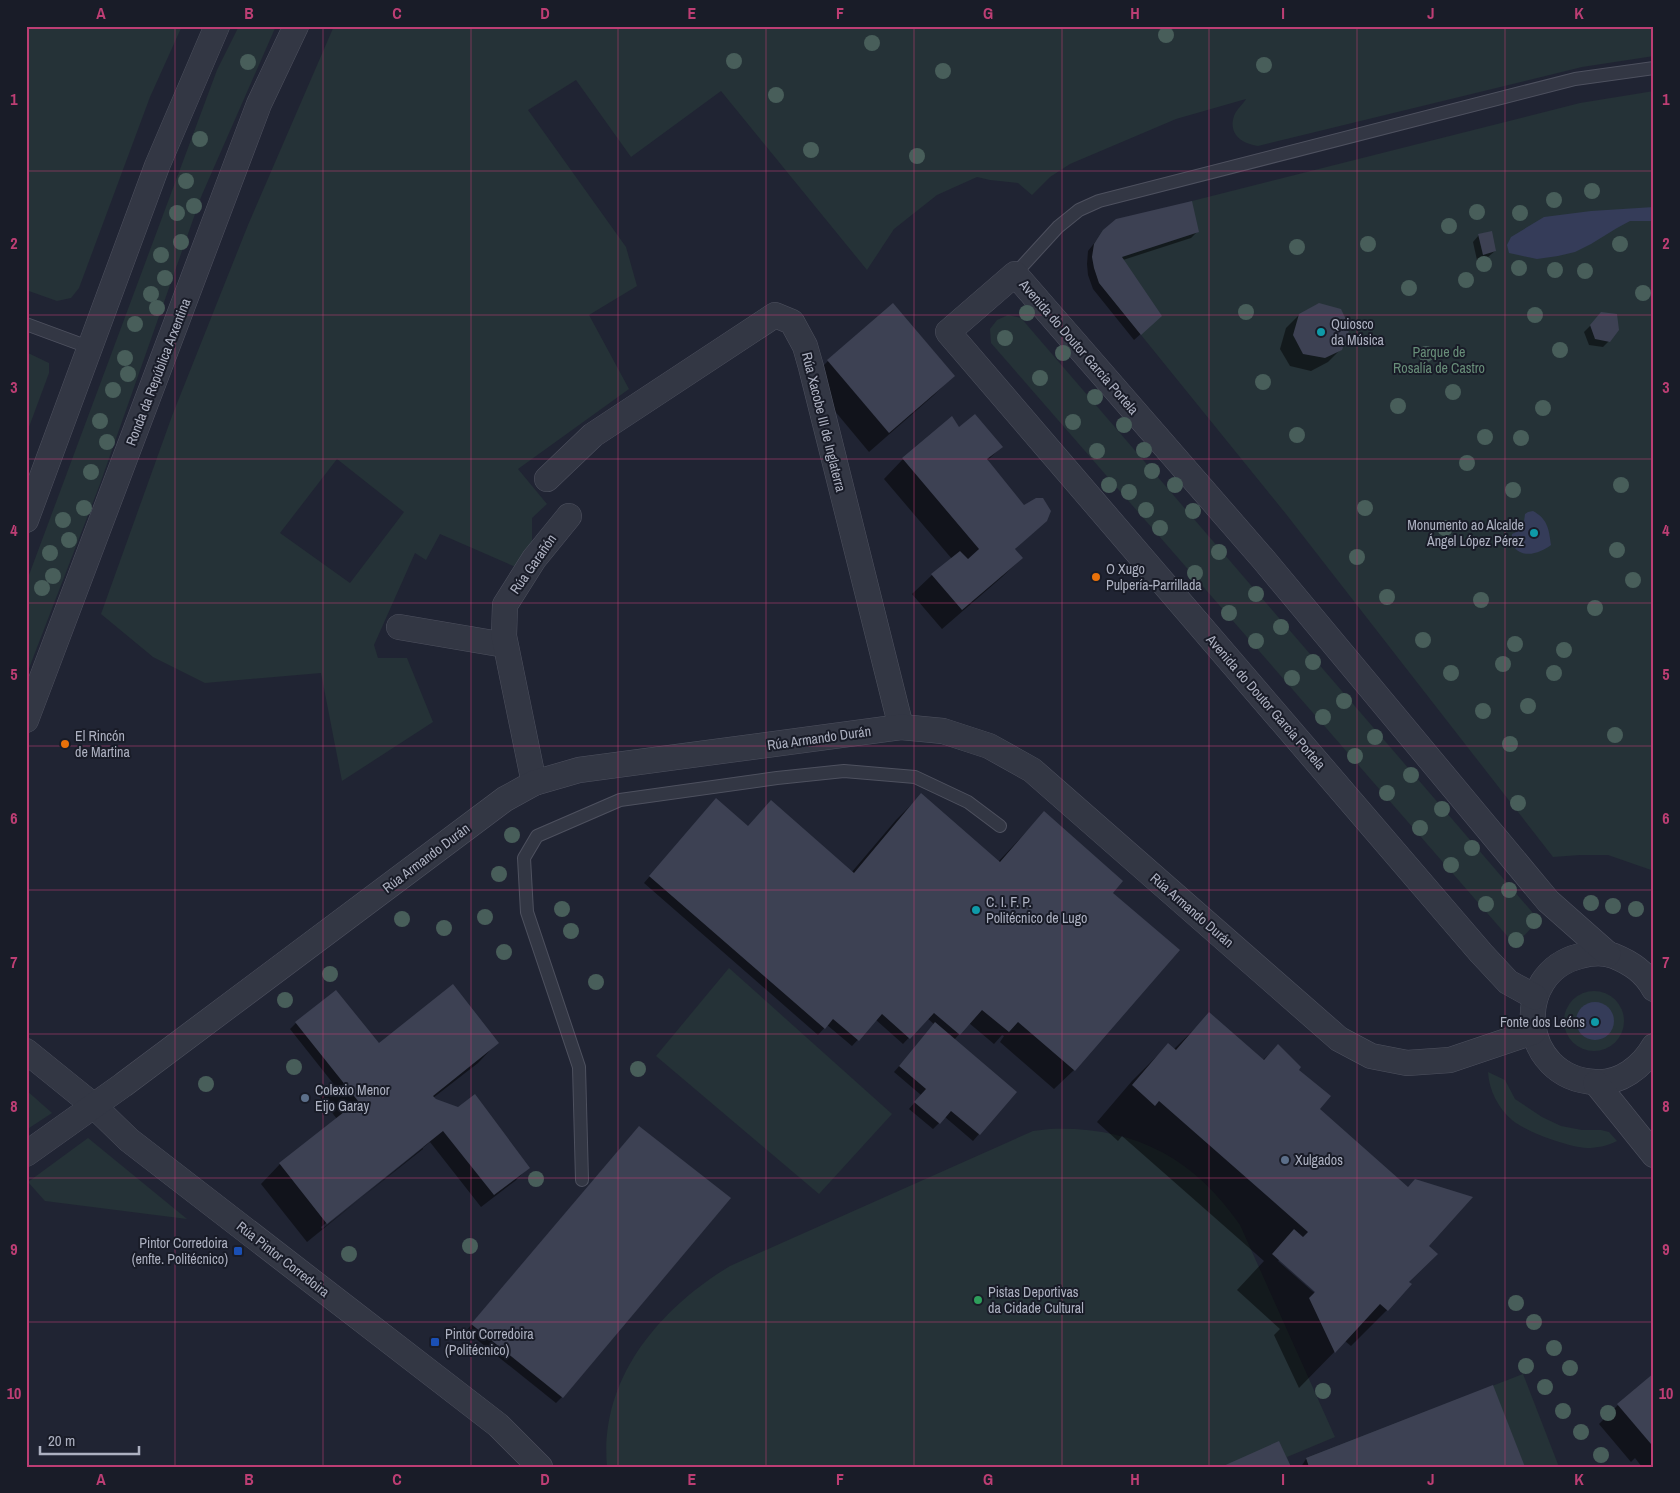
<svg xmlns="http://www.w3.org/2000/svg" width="1680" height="1493" viewBox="0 0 1680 1493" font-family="'Archivo Narrow',sans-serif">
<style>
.green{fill:#253237;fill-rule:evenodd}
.water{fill:#353c59}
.shadow{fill:#0007;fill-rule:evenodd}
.building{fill:#3d4153}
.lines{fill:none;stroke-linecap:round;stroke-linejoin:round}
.service-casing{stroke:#4e515f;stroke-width:14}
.minor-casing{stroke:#4e515f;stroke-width:26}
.service{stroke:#333744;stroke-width:12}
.minor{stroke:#333744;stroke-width:25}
.tree{fill:#485e5a}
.grid{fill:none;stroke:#bd3e74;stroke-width:1;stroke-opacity:0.55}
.culture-dot{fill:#0f9aa8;stroke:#191c28;stroke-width:2}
.food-dot{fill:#e8710a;stroke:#191c28;stroke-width:2}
.service-dot{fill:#5c6f8a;stroke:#191c28;stroke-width:2}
.transit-dot{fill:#1a4fb4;stroke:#191c28;stroke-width:2}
.leisure-dot{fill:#2e9e5b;stroke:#191c28;stroke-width:2}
.labels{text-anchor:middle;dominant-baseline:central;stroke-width:4;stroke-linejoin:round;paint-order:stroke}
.poi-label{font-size:14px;fill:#adb1c1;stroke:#191c28;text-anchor:start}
.street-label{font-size:14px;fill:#adb1c1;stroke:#191c28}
.park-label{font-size:14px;fill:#688e79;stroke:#191c28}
.neatline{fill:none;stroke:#bd3e74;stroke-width:2}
.grid-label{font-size:16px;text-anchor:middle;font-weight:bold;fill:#bd3e74}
</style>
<rect width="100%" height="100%" fill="#202433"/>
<!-- green -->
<g class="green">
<path d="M26 26H182L150 97 79 288 71 298 57 301 26 290Z"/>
<path d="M239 26H276L201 197 100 484 26 676V583L217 70Z"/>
<path d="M334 26H1654V56L1582 67 1258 146C1242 144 1228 134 1234 116 1236 110 1243 104 1246 99L1176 119 1070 164 1050 177 1032 195 1018 183 990 180 977 177 937 195 894 229 867 270 721 91 631 157 576 80 528 110 626 247 637 286 589 315 629 389 518 469 547 504 532 518V545L518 568 440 534 426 560 415 553 374 645 378 658H407L433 722 342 781 321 673 205 683 153 657 101 614 172 416 248 225ZM337 459 404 512 350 583 280 533Z"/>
<path d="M1654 91V871L1608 855H1580L1553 857 1286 514 1099 283 1094 268 1092 257 1094 244 1103 230 1192 201 1580 103Z"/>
<path d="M1008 315 1021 318 1539 920 1515 945 991 343 990 329 997 320Z"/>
<path d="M26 352 49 363V373L26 435Z"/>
<path d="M729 968 892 1114 819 1194 656 1056Z"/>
<circle cx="1594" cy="1021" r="30"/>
<path d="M1488 1072 1505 1080 1515 1099 1542 1117 1561 1126 1582 1130H1601L1609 1132 1617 1141C1607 1146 1597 1148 1587 1148 1568 1147 1526 1132 1512 1120 1498 1108 1489 1090 1488 1072Z"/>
<path d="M26 1090 52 1113 26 1130Z"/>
<path d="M1050 1129C1133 1126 1193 1157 1240 1225L1335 1437 1287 1457 1291 1467H607C599 1379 659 1309 730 1266L1033 1131Z"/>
<path d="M88 1138 187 1219 45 1201 28 1182Z"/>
<path d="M1523 1374 1559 1467H1309L1306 1458Z"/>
</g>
<!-- water -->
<g class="water">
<path d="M1654 207V221H1630L1617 228 1591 244 1575 252 1558 256 1537 259 1509 253 1507 245 1511 237 1544 217 1591 211Z"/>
<path d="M1533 511C1548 519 1549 530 1551 545 1543 551 1530 557 1520 552 1517 551 1514 547 1511 544L1512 534 1523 529 1525 514 1528 512Z"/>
<circle cx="1595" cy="1021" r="19"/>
</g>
<!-- shadow -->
<g class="shadow">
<path d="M1104 231 1197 232 1191 238 1123 260 1154 322 1134 340 1093 289 1088 275 1087 264 1088 251Z"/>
<path d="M1479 235 1495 251 1488 257 1477 260 1473 242Z"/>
<path d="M1602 314 1609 341 1603 347 1589 345 1584 332Z"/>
<path d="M1299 315 1341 349 1328 362 1311 371 1290 366 1280 349 1286 328Z"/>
<path d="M828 361 953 376 934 395 869 452 809 380Z"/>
<path d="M959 429 1001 447 987 461 1023 506 1046 520 1014 550 1022 558 1002 577 942 629 912 594 932 575 952 559 884 479 903 459Z"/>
<path d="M921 795 998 862 1044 813 1104 901 1178 950 1074 1070 1054 1089 1000 1042 1004 1036 1002 1035 994 1044 969 1023 954 1040 1015 1092 973 1141 945 1117 933 1129 909 1109 921 1095 894 1072 935 1025 927 1018 903 1044 876 1020 852 1046 827 1025 818 1035 644 883 710 806 748 828 851 873 896 820Z"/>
<path d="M1210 1014 1263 1060 1278 1046 1297 1071 1318 1109 1428 1247 1408 1282 1387 1310 1351 1346 1345 1341 1299 1388 1274 1335 1280 1329 1237 1290 1264 1261 1122 1136 1118 1141 1097 1122 1132 1081 1168 1045 1173 1050ZM1280 1259 1320 1295 1319 1297 1278 1261Z"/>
<path d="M296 1023 379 1045 497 1043 478 1063 433 1098 528 1168 515 1181 481 1207 430 1142 307 1242 261 1184 280 1164 337 1119 319 1096 332 1082 290 1029ZM423 1146V1149L322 1229 321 1227Z"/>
<path d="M633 1134 562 1397 556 1403 466 1331Z"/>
<path d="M1654 1375V1467H1642L1635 1458 1631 1462 1599 1424 1618 1405Z"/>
<path d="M1493 1387 1524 1467H1301L1306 1459Z"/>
</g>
<!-- building -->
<g class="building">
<path d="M1192 201 1199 232 1122 257 1162 316 1141 335 1099 283 1094 268 1092 257 1094 244 1103 230 1116 219Z"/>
<path d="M1492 231 1496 251 1483 255 1478 234Z"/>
<path d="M893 303 955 376 889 433 827 360Z"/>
<path d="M1319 303 1341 309 1350 328 1342 350 1325 358 1303 354 1293 335 1299 314Z"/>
<path d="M1601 312 1617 314 1619 330 1610 342 1595 339 1590 325Z"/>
<path d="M975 414 1003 447 987 459 1024 505 1036 498H1043L1051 511 1047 521 1015 549 1023 558 962 610 931 574 960 551 968 559 979 549 902 458 952 416 959 427Z"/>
<path d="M921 793 1000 862 1044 811 1123 881 1113 893 1180 950 1075 1071 1018 1022 1009 1032 982 1010 960 1035 934 1013 910 1039 882 1014 859 1041 833 1019 825 1029 649 876 716 798 748 826 771 800 854 873Z"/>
<path d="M453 984 499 1043 433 1096 436 1099 458 1107 475 1094 530 1168 494 1195 443 1131 327 1224 279 1163 358 1101 295 1022 336 990 379 1043Z"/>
<path d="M1209 1012 1264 1060 1278 1044 1301 1067 1299 1070 1331 1096 1320 1109 1408 1187 1415 1179 1473 1197 1429 1246 1438 1254 1409 1282 1412 1284 1388 1311 1380 1304 1335 1353 1309 1298 1315 1292 1272 1254 1294 1229 1303 1237 1308 1232 1159 1101 1155 1106 1132 1085 1168 1043 1176 1050Z"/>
<path d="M935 1022 1017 1092 980 1135 951 1111 940 1124 914 1102 926 1089 899 1066Z"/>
<path d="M639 1126 731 1198 563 1398 471 1324Z"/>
<path d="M1654 1373V1441L1651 1444 1617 1404Z"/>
<path d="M1493 1385 1525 1467H1309L1306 1458Z"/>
<path d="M1279 1441 1291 1467H1221Z"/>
</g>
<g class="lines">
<defs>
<g id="service">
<path d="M1015 274 1058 227 1079 210 1099 201 1575 79 1654 68"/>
<path d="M26 324 91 348"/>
<path d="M582 1180 579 1067 527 912 524 858 537 836 620 800 777 778 844 771 915 777 968 802 1000 826"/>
</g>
<g id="minor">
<path d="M547 479 593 435 775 315 792 322 805 346 811 367 901 727"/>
<path d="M26 520 157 166 217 26"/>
<path d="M399 627 505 645"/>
<path d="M26 720 259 104 296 26"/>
<path d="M534 783 504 636 505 605 534 559 569 516"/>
<path d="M1654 989C1645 972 1631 963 1614 956 1603 952 1591 953 1580 956 1511 973 1519 1078 1595 1082 1620 1084 1642 1067 1654 1046"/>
<path d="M1535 997 1508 982 1481 953 948 332 1015 274 1264 560 1548 901 1608 954"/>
<path d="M26 1051 94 1106 129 1140 498 1425 540 1467"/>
<path d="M1596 1083 1654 1155"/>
<path d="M26 1154 123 1085 505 799 534 783 579 770 901 727 943 731 989 746 1032 770 1339 1039 1371 1056 1407 1063 1450 1060 1533 1032"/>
</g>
</defs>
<!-- service casing -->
<use href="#service" class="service-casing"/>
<!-- minor casing -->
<use href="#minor" class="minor-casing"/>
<!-- service -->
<use href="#service" class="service"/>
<!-- minor -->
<use href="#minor" class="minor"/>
</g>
<!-- trees -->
<g class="tree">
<circle cx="1166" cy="35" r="8"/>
<circle cx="872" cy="43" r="8"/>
<circle cx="734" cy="61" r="8"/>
<circle cx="248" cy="62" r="8"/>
<circle cx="1264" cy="65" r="8"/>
<circle cx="943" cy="71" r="8"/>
<circle cx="776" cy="95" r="8"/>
<circle cx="200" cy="139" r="8"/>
<circle cx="811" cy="150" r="8"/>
<circle cx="917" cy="156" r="8"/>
<circle cx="186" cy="181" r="8"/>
<circle cx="1592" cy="191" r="8"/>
<circle cx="1554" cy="200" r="8"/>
<circle cx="194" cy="206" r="8"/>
<circle cx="1477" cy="212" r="8"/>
<circle cx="177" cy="213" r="8"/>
<circle cx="1520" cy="213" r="8"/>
<circle cx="1449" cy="226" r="8"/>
<circle cx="181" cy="242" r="8"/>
<circle cx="1368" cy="244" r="8"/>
<circle cx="1620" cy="244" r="8"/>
<circle cx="1297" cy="247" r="8"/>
<circle cx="161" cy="255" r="8"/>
<circle cx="1484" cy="264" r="8"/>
<circle cx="1519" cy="268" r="8"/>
<circle cx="1555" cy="270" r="8"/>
<circle cx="1585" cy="271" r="8"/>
<circle cx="165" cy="278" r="8"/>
<circle cx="1466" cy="280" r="8"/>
<circle cx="1409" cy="288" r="8"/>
<circle cx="1643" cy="293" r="8"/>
<circle cx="151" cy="294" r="8"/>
<circle cx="157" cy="308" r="8"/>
<circle cx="1246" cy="312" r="8"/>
<circle cx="1027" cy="313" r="8"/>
<circle cx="1535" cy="315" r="8"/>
<circle cx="135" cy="324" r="8"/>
<circle cx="1005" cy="338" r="8"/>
<circle cx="1560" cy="350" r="8"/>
<circle cx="1063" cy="353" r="8"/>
<circle cx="1426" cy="354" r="8"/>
<circle cx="125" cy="358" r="8"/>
<circle cx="128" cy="374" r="8"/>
<circle cx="1040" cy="378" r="8"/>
<circle cx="1263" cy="382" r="8"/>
<circle cx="113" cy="390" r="8"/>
<circle cx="1453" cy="392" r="8"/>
<circle cx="1095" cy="397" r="8"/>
<circle cx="1398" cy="406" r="8"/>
<circle cx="1543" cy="408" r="8"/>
<circle cx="100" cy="421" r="8"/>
<circle cx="1073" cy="422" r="8"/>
<circle cx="1124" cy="425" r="8"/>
<circle cx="1297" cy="435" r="8"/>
<circle cx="1485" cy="437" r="8"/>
<circle cx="1521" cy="438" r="8"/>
<circle cx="107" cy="442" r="8"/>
<circle cx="1144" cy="450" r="8"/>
<circle cx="1097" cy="451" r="8"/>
<circle cx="1467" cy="463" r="8"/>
<circle cx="1152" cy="471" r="8"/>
<circle cx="91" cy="472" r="8"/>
<circle cx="1109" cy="485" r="8"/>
<circle cx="1175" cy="485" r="8"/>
<circle cx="1621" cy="485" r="8"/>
<circle cx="1513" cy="490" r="8"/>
<circle cx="1129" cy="492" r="8"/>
<circle cx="84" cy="508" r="8"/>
<circle cx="1365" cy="508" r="8"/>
<circle cx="1146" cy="510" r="8"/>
<circle cx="1193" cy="511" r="8"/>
<circle cx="63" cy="520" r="8"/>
<circle cx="1160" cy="528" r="8"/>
<circle cx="1445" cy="528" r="8"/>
<circle cx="69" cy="540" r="8"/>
<circle cx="1617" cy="550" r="8"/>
<circle cx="1219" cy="552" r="8"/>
<circle cx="50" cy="553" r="8"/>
<circle cx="1357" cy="557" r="8"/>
<circle cx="1195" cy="573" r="8"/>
<circle cx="53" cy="576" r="8"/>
<circle cx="1633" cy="580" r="8"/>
<circle cx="42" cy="588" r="8"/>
<circle cx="1256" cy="594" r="8"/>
<circle cx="1387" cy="597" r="8"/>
<circle cx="1481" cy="600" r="8"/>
<circle cx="1595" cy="608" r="8"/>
<circle cx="1229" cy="613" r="8"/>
<circle cx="1281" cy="627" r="8"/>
<circle cx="1423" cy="640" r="8"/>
<circle cx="1256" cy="641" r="8"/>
<circle cx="1515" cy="644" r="8"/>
<circle cx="1564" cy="650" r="8"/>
<circle cx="1313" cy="662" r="8"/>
<circle cx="1503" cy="664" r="8"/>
<circle cx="1451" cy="673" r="8"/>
<circle cx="1554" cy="673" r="8"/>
<circle cx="1292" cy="678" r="8"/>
<circle cx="1344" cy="701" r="8"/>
<circle cx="1528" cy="706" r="8"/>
<circle cx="1483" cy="711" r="8"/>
<circle cx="1323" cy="717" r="8"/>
<circle cx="1615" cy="735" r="8"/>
<circle cx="1375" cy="737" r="8"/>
<circle cx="1510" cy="744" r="8"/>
<circle cx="1355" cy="756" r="8"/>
<circle cx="1411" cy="775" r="8"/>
<circle cx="1387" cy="793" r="8"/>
<circle cx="1518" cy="803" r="8"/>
<circle cx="1442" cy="809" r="8"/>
<circle cx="1420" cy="828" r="8"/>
<circle cx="512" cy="835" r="8"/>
<circle cx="1472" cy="848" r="8"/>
<circle cx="1451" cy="865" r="8"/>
<circle cx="499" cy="874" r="8"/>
<circle cx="1509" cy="890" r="8"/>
<circle cx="1591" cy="903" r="8"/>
<circle cx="1486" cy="904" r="8"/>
<circle cx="1613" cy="906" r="8"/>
<circle cx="562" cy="909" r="8"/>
<circle cx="1636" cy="909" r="8"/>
<circle cx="485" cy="917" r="8"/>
<circle cx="402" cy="919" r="8"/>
<circle cx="1534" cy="921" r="8"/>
<circle cx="444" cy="928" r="8"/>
<circle cx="571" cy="931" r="8"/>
<circle cx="1516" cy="940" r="8"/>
<circle cx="504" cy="952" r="8"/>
<circle cx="330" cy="974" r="8"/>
<circle cx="596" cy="982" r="8"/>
<circle cx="285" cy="1000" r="8"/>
<circle cx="294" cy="1067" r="8"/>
<circle cx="638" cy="1069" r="8"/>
<circle cx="206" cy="1084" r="8"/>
<circle cx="536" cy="1179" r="8"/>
<circle cx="470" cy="1246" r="8"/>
<circle cx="349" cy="1254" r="8"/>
<circle cx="1516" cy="1303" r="8"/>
<circle cx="1534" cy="1322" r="8"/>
<circle cx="1554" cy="1348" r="8"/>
<circle cx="1526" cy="1366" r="8"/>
<circle cx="1570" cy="1368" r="8"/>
<circle cx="1545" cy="1387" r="8"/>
<circle cx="1323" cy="1391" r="8"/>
<circle cx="1563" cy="1411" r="8"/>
<circle cx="1608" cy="1413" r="8"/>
<circle cx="1581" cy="1432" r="8"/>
<circle cx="1601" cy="1455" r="8"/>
</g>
<!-- grid -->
<path class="grid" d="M175 26V1467M323 26V1467M471 26V1467M618 26V1467M766 26V1467M914 26V1467M1062 26V1467M1209 26V1467M1357 26V1467M1505 26V1467M26 171H1654M26 315H1654M26 459H1654M26 603H1654M26 746H1654M26 890H1654M26 1034H1654M26 1178H1654M26 1322H1654"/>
<!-- markers -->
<g class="culture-dot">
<circle cx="1321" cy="332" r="5"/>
<circle cx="1534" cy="533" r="5"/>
<circle cx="976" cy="910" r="5"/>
<circle cx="1595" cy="1022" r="5"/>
</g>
<g class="food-dot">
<circle cx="1096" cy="577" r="5"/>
<circle cx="65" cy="744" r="5"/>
</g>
<g class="service-dot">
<circle cx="305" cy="1098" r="5"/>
<circle cx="1285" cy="1160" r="5"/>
</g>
<g class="transit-dot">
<rect x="233" y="1246" width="10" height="10" rx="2.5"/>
<rect x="430" y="1337" width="10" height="10" rx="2.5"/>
</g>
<circle class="leisure-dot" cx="978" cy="1300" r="5"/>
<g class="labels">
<!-- poi labels -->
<g class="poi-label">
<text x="1331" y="324">Quiosco<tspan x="1331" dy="16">da Música</tspan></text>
<text x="1524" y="525" text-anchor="end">Monumento ao Alcalde<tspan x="1524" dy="16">Ángel López Pérez</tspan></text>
<text x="1106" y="569">O Xugo<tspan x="1106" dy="16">Pulpería-Parrillada</tspan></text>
<text x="75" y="736">El Rincón<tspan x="75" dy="16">de Martina</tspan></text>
<text x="986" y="902">C. I. F. P.<tspan x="986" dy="16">Politécnico de Lugo</tspan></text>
<text x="1585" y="1022" text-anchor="end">Fonte dos Leóns</text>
<text x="315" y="1090">Colexio Menor<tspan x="315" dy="16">Eijo Garay</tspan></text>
<text x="1295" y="1160">Xulgados</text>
<text x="228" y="1243" text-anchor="end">Pintor Corredoira<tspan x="228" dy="16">(enfte. Politécnico)</tspan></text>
<text x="988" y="1292">Pistas Deportivas<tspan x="988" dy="16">da Cidade Cultural</tspan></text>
<text x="445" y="1334">Pintor Corredoira<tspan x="445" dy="16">(Politécnico)</tspan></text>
</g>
<!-- street labels -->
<g class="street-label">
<text transform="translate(1079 347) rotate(49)">Avenida do Doutor García Portela</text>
<text transform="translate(158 372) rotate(-69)">Ronda da República Arxentina</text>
<text transform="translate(824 422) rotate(76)">Rúa Xacobe III de Inglaterra</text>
<text transform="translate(533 564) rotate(-55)">Rúa Garañón</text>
<text transform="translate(1266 702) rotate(49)">Avenida do Doutor García Portela</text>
<text transform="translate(819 738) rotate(-8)">Rúa Armando Durán</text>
<text transform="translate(426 858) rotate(-37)">Rúa Armando Durán</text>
<text transform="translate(1192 910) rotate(41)">Rúa Armando Durán</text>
<text transform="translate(283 1259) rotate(38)">Rúa Pintor Corredoira</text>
</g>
<!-- park labels -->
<g class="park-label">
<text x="1439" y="352">Parque de<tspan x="1439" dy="16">Rosalía de Castro</tspan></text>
</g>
</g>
<!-- border -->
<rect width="1680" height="1493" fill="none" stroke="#191c28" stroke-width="55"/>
<!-- scale -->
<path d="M40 1446v8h99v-8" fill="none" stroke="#adb1c1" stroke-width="2.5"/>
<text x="48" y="1446" font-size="15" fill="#adb1c1" stroke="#191c28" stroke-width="4" paint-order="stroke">20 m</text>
<rect x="28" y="28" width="1624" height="1438" class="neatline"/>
<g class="grid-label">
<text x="101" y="19">A</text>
<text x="249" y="19">B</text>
<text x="397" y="19">C</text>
<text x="545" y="19">D</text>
<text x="692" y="19">E</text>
<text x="840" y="19">F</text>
<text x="988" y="19">G</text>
<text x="1135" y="19">H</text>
<text x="1283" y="19">I</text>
<text x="1431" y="19">J</text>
<text x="1579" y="19">K</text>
<text x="14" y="105">1</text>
<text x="1666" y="105">1</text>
<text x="14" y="249">2</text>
<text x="1666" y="249">2</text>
<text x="14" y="393">3</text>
<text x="1666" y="393">3</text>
<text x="14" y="536">4</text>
<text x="1666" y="536">4</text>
<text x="14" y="680">5</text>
<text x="1666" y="680">5</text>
<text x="14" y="824">6</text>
<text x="1666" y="824">6</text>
<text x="14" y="968">7</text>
<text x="1666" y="968">7</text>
<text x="14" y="1112">8</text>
<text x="1666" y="1112">8</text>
<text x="14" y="1255">9</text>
<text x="1666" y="1255">9</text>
<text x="14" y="1399">10</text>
<text x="1666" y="1399">10</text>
<text x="101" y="1485">A</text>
<text x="249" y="1485">B</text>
<text x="397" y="1485">C</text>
<text x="545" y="1485">D</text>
<text x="692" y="1485">E</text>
<text x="840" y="1485">F</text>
<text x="988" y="1485">G</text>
<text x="1135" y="1485">H</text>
<text x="1283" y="1485">I</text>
<text x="1431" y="1485">J</text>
<text x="1579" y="1485">K</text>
</g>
</svg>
